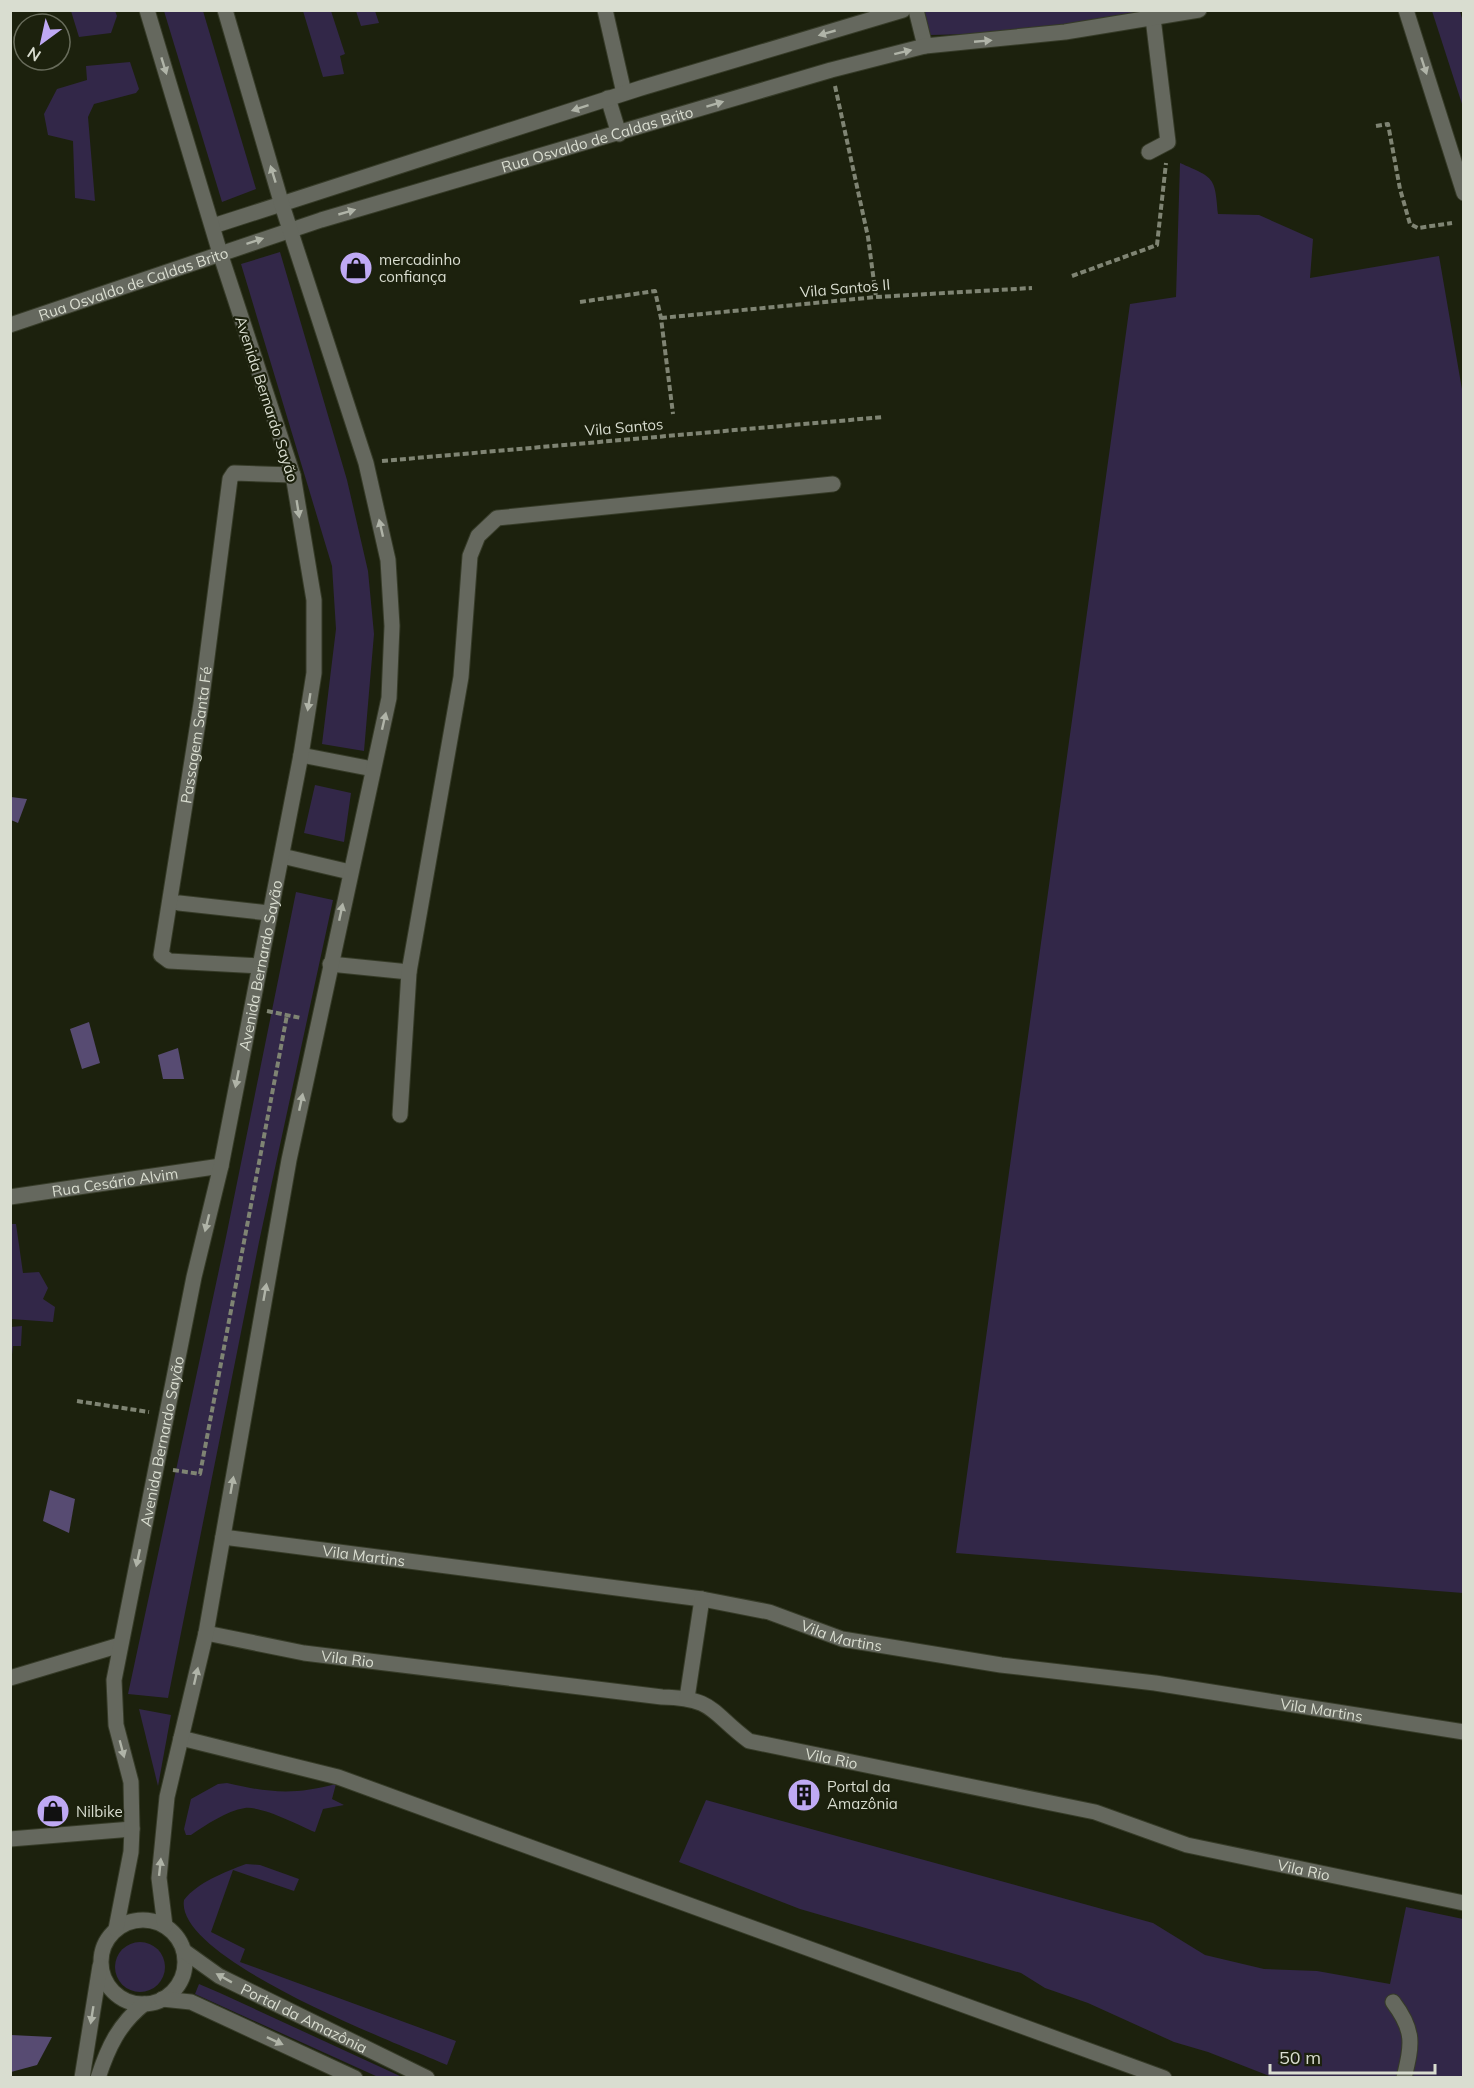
<svg xmlns="http://www.w3.org/2000/svg" width="1474" height="2088" viewBox="0 0 1474 2088" font-family="Mulish,sans-serif">
<style>
.green{fill:#322748}
.forest{fill:#574b72}
.lines{fill:none;stroke-linecap:round;stroke-linejoin:round}
.minor-casing{stroke:#363b28;stroke-width:17}
.path{stroke:#7f8473;stroke-width:4;stroke-dasharray:6 3;stroke-linecap:butt}
.minor{stroke:#65685e;stroke-width:15}
.oneway{fill:#b0b4a8}
.labels{text-anchor:middle;dominant-baseline:central;stroke-width:4.5;stroke-linejoin:round;paint-order:stroke}
.street-label{font-size:15px;fill:#d9ddd0;stroke:#1c210d}
.poi-label{font-size:15px;fill:#d9ddd0;stroke:#1c210d;text-anchor:start}
</style>
<rect width="100%" height="100%" fill="#1c210d"/>
<!-- green -->
<g class="green">
<path d="M71 11H115L117 16 111 33 79 37Z"/>
<path d="M164 11H203L256 189 222 202Z"/>
<path d="M303 11H331L345 54 340 56 344 74 323 77Z"/>
<path d="M356 11H375L379 23 361 26Z"/>
<path d="M924 11H1182L1016 33 930 35Z"/>
<path d="M1432 11H1460L1463 22V107Z"/>
<path d="M130 62 139 89 136 93 94 104 88 117 95 201 75 198 73 141 48 135 44 114 57 89 87 80 86 66Z"/>
<path d="M1180 163C1214 178 1215 176 1218 214L1259 215 1313 239 1310 278 1439 256 1464 401 1463 1593 956 1553 1130 304 1176 297Z"/>
<path d="M280 252 347 480 368 571 374 634 364 751 322 744 336 629 332 566 241 264Z"/>
<path d="M315 785 351 793 344 842 304 833Z"/>
<path d="M296 892 333 900 259 1242 168 1698 128 1694 226 1237Z"/>
<path d="M11 1224H16L23 1273 39 1272 48 1288 43 1299 55 1307 53 1322 11 1319Z"/>
<path d="M22 1326 21 1346H13L11 1363V1327Z"/>
<path d="M139 1709 171 1715 158 1786Z"/>
<path d="M227 1783C269 1793 295 1795 336 1784L332 1799 344 1805 323 1809 315 1832C298 1825 263 1806 245 1808 226 1811 206 1825 191 1835H186L184 1829 191 1799 218 1784Z"/>
<path d="M706 1800 1153 1923 1205 1955 1264 1969 1317 1971 1390 1984 1406 1907 1463 1919V2077H1272L1208 2052 1174 2042 1088 2003 1045 1988 1021 1973 800 1909 679 1862Z"/>
<path d="M246 1864 260 1865 299 1879 294 1891 233 1870 211 1932 245 1949 240 1962 456 2041 447 2065C399 2044 174 1959 184 1900 198 1882 225 1872 246 1864Z"/>
<circle cx="140" cy="1967" r="25"/>
<path d="M199 1984 220 1993 402 2077H378L195 1994Z"/>
</g>
<!-- forest -->
<g class="forest">
<path d="M11 797 27 799 18 823 11 820Z"/>
<path d="M89 1022 100 1063 82 1069 70 1029Z"/>
<path d="M178 1048 184 1079H163L158 1055Z"/>
<path d="M50 1490 75 1499 69 1533 43 1521Z"/>
<path d="M11 2035 52 2037 37 2065 11 2072Z"/>
</g>
<g class="lines">
<defs>
<g id="minor">
<path d="M605 10 624 93"/>
<path d="M916 10 925 46"/>
<path d="M1406 10 1464 193"/>
<path d="M608 98 619 134"/>
<path d="M1149 152 1168 142 1153 18"/>
<path d="M213 226 641 88 903 10"/>
<path id="s1" d="M10 325 321 220 831 70 925 46 1065 32 1199 10"/>
<path d="M301 755 373 769"/>
<path d="M282 856 350 872"/>
<path d="M179 903 269 913"/>
<path d="M330 964 409 972"/>
<path id="s2" d="M260 966 169 961 161 955 201 704 230 479 234 473 293 475"/>
<path d="M400 1115 409 972 461 677 470 556 478 536 497 518 833 484"/>
<path id="s3" d="M10 1197 221 1166"/>
<path id="s4" d="M223 1537 702 1599 769 1612 842 1639 1001 1665 1155 1683 1464 1732"/>
<path id="s5" d="M206 1633 304 1653 662 1697C715 1698 711 1713 749 1741L1095 1812 1187 1845 1464 1903"/>
<path d="M10 1678 120 1645"/>
<path d="M687 1698 702 1599"/>
<path d="M181 1738 338 1777 1164 2078"/>
<path d="M10 1839 132 1829"/>
<circle cx="143" cy="1962" r="42"/>
<path d="M165 1926 159 1878 167 1797 206 1633 289 1160 389 698 392 626 388 560 366 463 282 205 225 10"/>
<path id="s6" d="M116 1929 131 1852 132 1829 131 1782 116 1725 114 1680 194 1277 221 1166 301 755 314 673V600L293 475 220 253 147 10"/>
<path id="s7" d="M184 1951 219 1976 427 2078"/>
<path d="M162 1999 191 2002 355 2078"/>
<path d="M1393 2002C1415 2031 1412 2044 1404 2078"/>
<path d="M82 2078 100 1966"/>
<path d="M98 2078C108 2047 119 2024 144 2004"/>
</g>
</defs>
<!-- minor casing -->
<use href="#minor" class="minor-casing"/>
<!-- path -->
<g class="path">
<path d="M835 86 868 237 876 297"/>
<path d="M1376 126 1388 124 1400 189 1410 224 1418 228 1452 223"/>
<path d="M1072 276 1157 245 1166 163"/>
<path d="M580 302 655 291 661 318 673 414"/>
<path d="M661 318 876 297 1032 288"/>
<path d="M382 461 884 417"/>
<path d="M267 1011 301 1018"/>
<path d="M77 1401 149 1412"/>
<path d="M173 1470 200 1474 287 1015"/>
</g>
<!-- minor -->
<use href="#minor" class="minor"/>
</g>
<!-- one-way arrows -->
<defs><path id="oneway-solid" d="M-6-.8H1V-3.2L6.5 0L1 3.2V.8H-6Z" transform="scale(1.5)"/></defs>
<g class="oneway">
<use href="#oneway-solid" transform="translate(827 33) rotate(164)"/>
<use href="#oneway-solid" transform="translate(983 41) rotate(-5)"/>
<use href="#oneway-solid" transform="translate(903 52) rotate(-14)"/>
<use href="#oneway-solid" transform="translate(164 66) rotate(73)"/>
<use href="#oneway-solid" transform="translate(1424 66) rotate(72)"/>
<use href="#oneway-solid" transform="translate(715 104) rotate(-17)"/>
<use href="#oneway-solid" transform="translate(580 108) rotate(162)"/>
<use href="#oneway-solid" transform="translate(273 174) rotate(-107)"/>
<use href="#oneway-solid" transform="translate(347 212) rotate(-16)"/>
<use href="#oneway-solid" transform="translate(255 241) rotate(-18)"/>
<use href="#oneway-solid" transform="translate(298 509) rotate(81)"/>
<use href="#oneway-solid" transform="translate(381 528) rotate(-103)"/>
<use href="#oneway-solid" transform="translate(309 702) rotate(99)"/>
<use href="#oneway-solid" transform="translate(384 721) rotate(-77)"/>
<use href="#oneway-solid" transform="translate(341 912) rotate(-78)"/>
<use href="#oneway-solid" transform="translate(237 1079) rotate(101)"/>
<use href="#oneway-solid" transform="translate(301 1102) rotate(-78)"/>
<use href="#oneway-solid" transform="translate(207 1223) rotate(104)"/>
<use href="#oneway-solid" transform="translate(265 1292) rotate(-80)"/>
<use href="#oneway-solid" transform="translate(232 1485) rotate(-80)"/>
<use href="#oneway-solid" transform="translate(138 1558) rotate(102)"/>
<use href="#oneway-solid" transform="translate(196 1676) rotate(-77)"/>
<use href="#oneway-solid" transform="translate(122 1749) rotate(75)"/>
<use href="#oneway-solid" transform="translate(160 1867) rotate(-84)"/>
<use href="#oneway-solid" transform="translate(224 1978) rotate(-151)"/>
<use href="#oneway-solid" transform="translate(92 2015) rotate(99)"/>
<use href="#oneway-solid" transform="translate(275 2041) rotate(25)"/>
</g>
<!-- icons -->
<defs>
<symbol id="shop-disc" viewBox="-11 -11 22 22"><circle r="9.5" fill="#bfa9f4" stroke="#1c210d"/><path d="M-5-2.5h2.3a2.7 3.5 0 0 1 5.4 0H5L5.5 6h-11ZM-1.5-2.5h3a1.5 2.3 0 0 0-3 0Z" fill="#111"/></symbol>
<symbol id="building-disc" viewBox="-11 -11 22 22"><circle r="9.5" fill="#bfa9f4" stroke="#1c210d"/><path d="M-4-6H4V6H1V3H-1V6H-4ZM-2.5-4.3h1.7v1.8h-1.7ZM.8-4.3h1.7v1.8H.8ZM-2.5-1h1.7V.8h-1.7ZM.8-1h1.7V.8H.8Z" fill="#111"/></symbol>
</defs>
<g fill-rule="evenodd">
<use href="#shop-disc" x="337" y="249" width="38" height="38"/>
<use href="#building-disc" x="785" y="1776" width="38" height="38"/>
<use href="#shop-disc" x="34" y="1792" width="38" height="38"/>
</g>
<g class="labels">
<!-- street labels -->
<g class="street-label">
<text stroke="none"><textPath href="#s1" startOffset="616">Rua Osvaldo de Caldas Brito</textPath></text>
<text stroke="none"><textPath href="#s1" startOffset="130">Rua Osvaldo de Caldas Brito</textPath></text>
<text transform="translate(845 288) rotate(-5)">Vila Santos II</text>
<text transform="translate(267 399) rotate(72)">Avenida Bernardo Sayão</text>
<text transform="translate(624 427) rotate(-5)">Vila Santos</text>
<text stroke="none"><textPath href="#s2" startOffset="324">Passagem Santa Fé</textPath></text>
<text stroke="none"><textPath href="#s6" startOffset="982">Avenida Bernardo Sayão</textPath></text>
<text stroke="none"><textPath href="#s3" startOffset="106">Rua Cesário Alvim</textPath></text>
<text stroke="none"><textPath href="#s6" startOffset="496">Avenida Bernardo Sayão</textPath></text>
<text stroke="none"><textPath href="#s4" startOffset="142">Vila Martins</textPath></text>
<text stroke="none"><textPath href="#s4" startOffset="628">Vila Martins</textPath></text>
<text stroke="none"><textPath href="#s5" startOffset="144">Vila Rio</textPath></text>
<text stroke="none"><textPath href="#s4" startOffset="1114">Vila Martins</textPath></text>
<text stroke="none"><textPath href="#s5" startOffset="646">Vila Rio</textPath></text>
<text stroke="none"><textPath href="#s5" startOffset="1132">Vila Rio</textPath></text>
<text stroke="none"><textPath href="#s7" startOffset="138">Portal da Amazônia</textPath></text>
</g>
<!-- poi labels -->
<g class="poi-label">
<text x="379" y="259">mercadinho<tspan x="379" dy="17">confiança</tspan></text>
<text x="827" y="1786">Portal da<tspan x="827" dy="17">Amazônia</tspan></text>
<text x="76" y="1811">Nilbike</text>
</g>
</g>
<!-- border -->
<rect width="1474" height="2088" fill="none" stroke="#d9ddd0" stroke-width="24"/>
<!-- north arrow -->
<g transform="translate(42 42) rotate(213)"><circle r="28" fill="#1c210d" stroke="#686c5b" stroke-width="1.5"/>
<path d="M0-4.5L10 22L0 15L-10 22Z" fill="#bfa9f4"/>
<text y="-9" font-size="16" font-weight="bold" text-anchor="middle" fill="#d9ddd0">N</text>
</g>
<!-- scale -->
<path d="M1270 2064v9h165v-9" fill="none" stroke="#d9ddd0" stroke-width="3"/>
<text x="1279" y="2064" font-size="18" fill="#d9ddd0" stroke="#1c210d" stroke-width="4.5" paint-order="stroke">50 m</text>
</svg>
